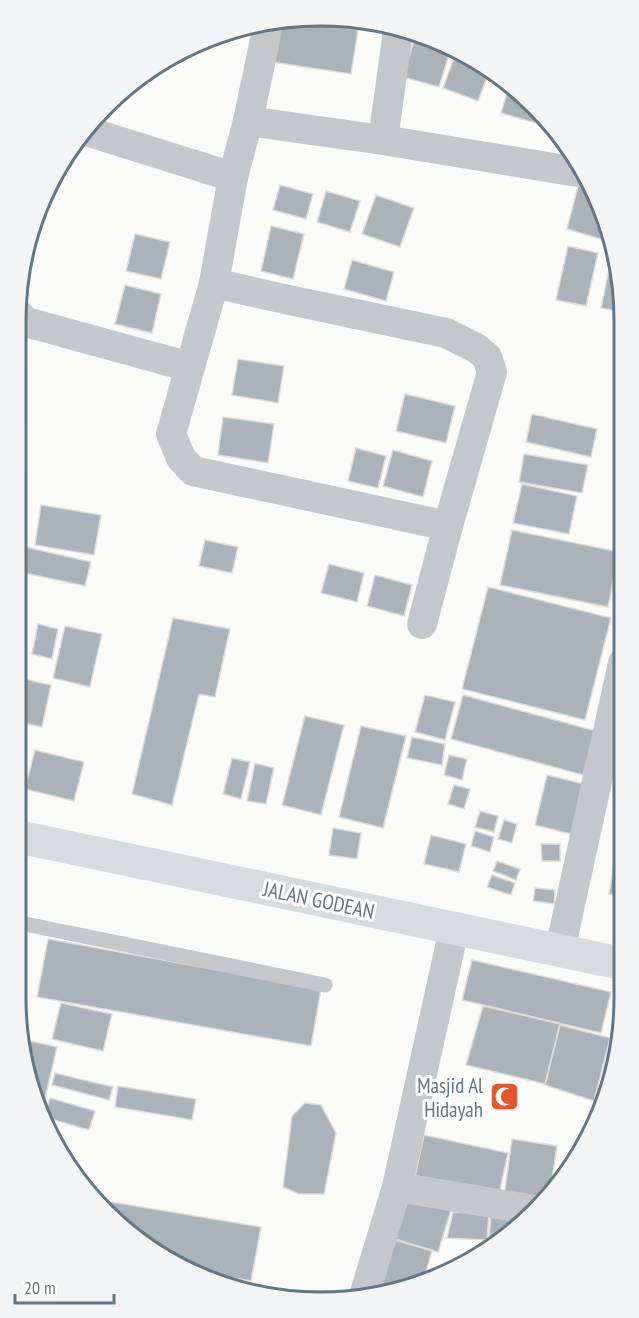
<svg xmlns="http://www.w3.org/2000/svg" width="639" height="1318" viewBox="0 0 639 1318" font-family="'PT Sans Narrow',sans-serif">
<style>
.building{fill:#aab3b9;stroke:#dcdcda;stroke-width:1.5}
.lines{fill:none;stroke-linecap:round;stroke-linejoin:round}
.service{stroke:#c3c8cc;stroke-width:15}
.minor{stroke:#c3c8cc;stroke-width:30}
.primary{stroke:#d6dbdf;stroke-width:33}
.labels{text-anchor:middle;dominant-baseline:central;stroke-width:6;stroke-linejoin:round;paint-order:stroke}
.street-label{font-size:21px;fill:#657683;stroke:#fff}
.poi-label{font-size:21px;fill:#657683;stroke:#fff;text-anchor:end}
.rim{fill:none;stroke:#657683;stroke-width:3}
</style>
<rect width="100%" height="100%" fill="#fafaf8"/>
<!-- building -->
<g class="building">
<path d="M293 20 358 30 351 74 272 62 278 23Z"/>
<path d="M415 37 451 48 439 87 403 77Z"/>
<path d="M457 50 490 69 478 101 443 88Z"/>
<path d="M510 83 539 112 536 123 501 113Z"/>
<path d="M580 178 588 180 601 203 607 228 604 240 567 229Z"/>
<path d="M280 185 313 194 306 219 273 210Z"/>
<path d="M326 191 360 201 350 232 317 222Z"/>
<path d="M376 195 414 208 400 247 362 234Z"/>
<path d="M271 226 304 234 293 279 261 271Z"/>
<path d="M135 234 170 242 161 279 126 271Z"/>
<path d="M568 246 598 253 586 306 556 300Z"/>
<path d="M613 250 621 279V312L601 308Z"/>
<path d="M352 260 394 272 386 301 344 289Z"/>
<path d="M125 285 161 294 152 333 115 324Z"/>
<path d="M238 359 284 366 278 403 232 395Z"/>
<path d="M405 394 455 406 446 443 396 431Z"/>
<path d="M532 414 597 429 591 457 526 442Z"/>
<path d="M223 417 274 424 268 463 218 455Z"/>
<path d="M356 448 386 456 378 488 348 481Z"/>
<path d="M393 450 432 461 423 497 383 486Z"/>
<path d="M524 454 588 465 582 493 519 482Z"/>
<path d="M522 484 577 496 569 534 513 523Z"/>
<path d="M41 505 101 515 94 555 35 545Z"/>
<path d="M512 530 619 552 608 607 500 585Z"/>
<path d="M205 540 238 547 232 573 199 566Z"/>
<path d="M26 547 91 562 85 586 20 572Z"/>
<path d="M329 564 364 573 357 602 321 593Z"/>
<path d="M375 575 412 585 404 616 367 606Z"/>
<path d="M488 587 611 618 585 720 462 689Z"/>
<path d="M15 618 26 620 22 644 15 643Z"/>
<path d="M173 618 230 629 215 697 199 694 172 805 132 794Z"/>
<path d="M38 624 58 629 52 659 32 654Z"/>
<path d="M65 626 102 634 90 687 53 678Z"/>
<path d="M15 677 51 685 42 727 15 721Z"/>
<path d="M425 695 455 702 445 740 415 732Z"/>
<path d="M463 695 596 731 583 775 451 739Z"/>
<path d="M305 716 344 725 321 815 282 805Z"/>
<path d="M15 723 27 725 18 767H15Z"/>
<path d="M361 726 406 736 383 828 339 817Z"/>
<path d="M412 737 445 744 442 765 407 758Z"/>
<path d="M35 750 84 762 74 801 25 789Z"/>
<path d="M449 755 467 759 462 780 444 775Z"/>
<path d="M232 758 250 762 241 799 223 794Z"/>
<path d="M255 763 274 768 266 804 247 801Z"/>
<path d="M547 775 588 785 575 835 535 825Z"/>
<path d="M454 785 470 789 464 809 448 804Z"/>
<path d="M480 811 498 816 494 832 475 827Z"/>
<path d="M623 813V838L617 837Z"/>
<path d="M504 820 517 824 512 843 498 839Z"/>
<path d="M333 828 361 833 357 859 329 855Z"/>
<path d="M475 831 494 837 490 852 471 846Z"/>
<path d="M431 835 466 844 459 872 424 864Z"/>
<path d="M541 844H560V861H542Z"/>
<path d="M617 847 623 848 624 896 609 894Z"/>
<path d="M497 861 520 869 516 880 493 871Z"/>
<path d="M492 875 515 883 511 895 487 887Z"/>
<path d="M535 888 555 890 554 904 533 901Z"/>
<path d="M48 939 321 989 311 1046 37 997Z"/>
<path d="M472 960 611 992 601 1033 462 1000Z"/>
<path d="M624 985V999L610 1069 604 1068Z"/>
<path d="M61 1003 112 1014 103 1051 52 1039Z"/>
<path d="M483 1006 560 1024 545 1084 466 1065Z"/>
<path d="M560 1025 610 1038 594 1101 545 1085Z"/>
<path d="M26 1040 57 1047 41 1116 31 1097 24 1051Z"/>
<path d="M55 1073 113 1087 109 1100 52 1085Z"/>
<path d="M118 1086 196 1099 192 1120 115 1107Z"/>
<path d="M50 1098 95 1111 89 1130 44 1117Z"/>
<path d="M305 1103 321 1105 336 1133 324 1194H299L283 1187 292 1116Z"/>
<path d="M424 1135 508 1153 498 1199 414 1181Z"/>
<path d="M512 1139 557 1146 549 1198 536 1209 503 1204Z"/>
<path d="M410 1194 452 1207 438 1252 395 1239Z"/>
<path d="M94 1199 261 1227 251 1281 199 1272 151 1252Z"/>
<path d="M453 1212 489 1213 487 1240 447 1238Z"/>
<path d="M491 1214 511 1215 510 1229 496 1239H489Z"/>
<path d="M395 1240 432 1251 423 1281 379 1294Z"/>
</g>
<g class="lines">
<!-- service -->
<g class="service">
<path d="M15 860 19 837"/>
<path d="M15 922 325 985"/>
</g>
<!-- minor -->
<g class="minor">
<path d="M268 25 248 121 233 177 214 283 171 434 181 458 193 471 448 526"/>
<path d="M248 121 383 140 584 173"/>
<path d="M86 131 233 177"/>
<path d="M383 140 398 31"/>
<path d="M214 283 275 297 446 333 476 348 487 357 492 372 448 526 422 624"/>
<path d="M16 312 26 322 190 367"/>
<path d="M560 950 623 663"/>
<path d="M397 1187 534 1210"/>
<path d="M363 1299 397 1187 454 929"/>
</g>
<!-- primary -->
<path class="primary" d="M15 836 624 964"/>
</g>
<!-- icons -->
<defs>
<symbol id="mosque-square" viewBox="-11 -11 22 22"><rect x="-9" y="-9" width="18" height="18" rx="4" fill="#e4572e" stroke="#fff"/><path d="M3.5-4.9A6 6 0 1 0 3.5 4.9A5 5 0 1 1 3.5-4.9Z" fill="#fff"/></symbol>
</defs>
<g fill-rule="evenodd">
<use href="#mosque-square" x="488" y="1080" width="33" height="33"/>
</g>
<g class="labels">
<!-- street labels -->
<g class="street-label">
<text transform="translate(319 900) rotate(12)">JALAN GODEAN</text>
</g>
<!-- poi labels -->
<g class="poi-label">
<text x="483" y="1085">Masjid Al<tspan x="483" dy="24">Hidayah</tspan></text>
</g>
</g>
<!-- crop -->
<path d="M0 0H639V1318H0ZM320 26H320A294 294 0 0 1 614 320V998A294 294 0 0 1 320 1292H320A294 294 0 0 1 26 998V320A294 294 0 0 1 320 26Z" fill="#f3f4f5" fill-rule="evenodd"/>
<path class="rim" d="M320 26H320A294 294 0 0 1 614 320V998A294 294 0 0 1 320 1292H320A294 294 0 0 1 26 998V320A294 294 0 0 1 320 26Z"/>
<!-- scale -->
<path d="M15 1294v9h99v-9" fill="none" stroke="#657683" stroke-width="3"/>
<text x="24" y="1294" font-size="18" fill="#657683" stroke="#ffffff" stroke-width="4.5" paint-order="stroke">20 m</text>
</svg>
